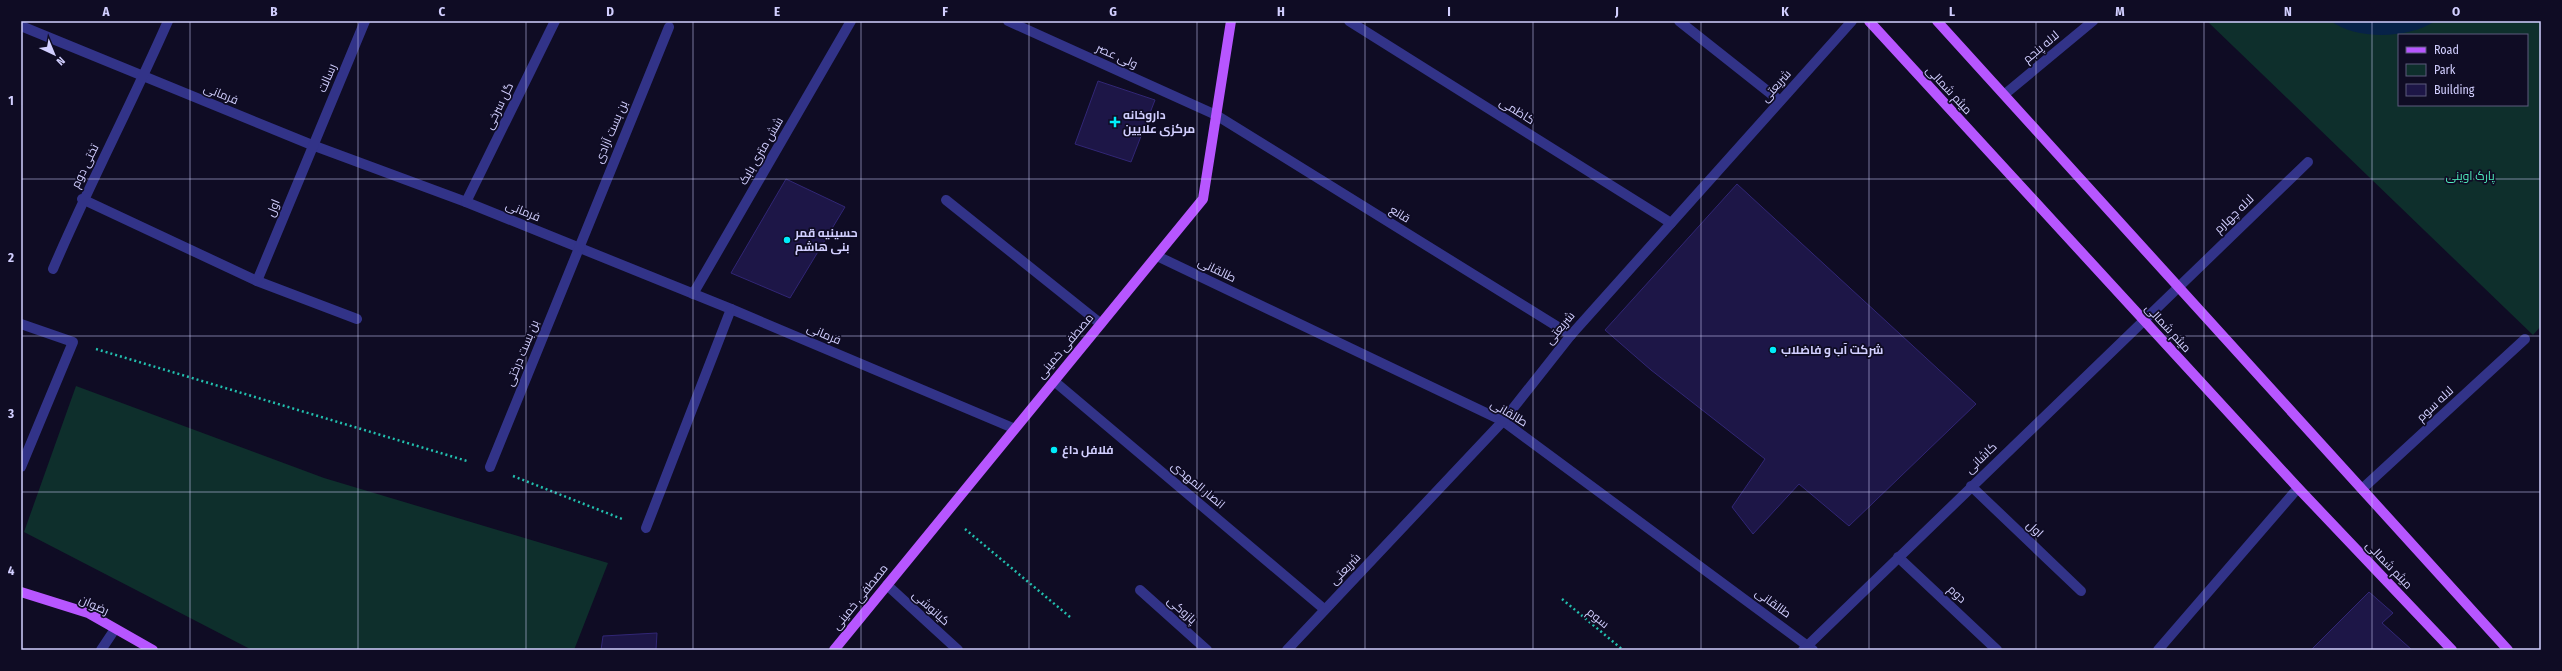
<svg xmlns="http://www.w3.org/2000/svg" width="2562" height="671" viewBox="0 0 2562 671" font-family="'Fira Sans Condensed',Cairo,sans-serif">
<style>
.green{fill:#0e2f2c;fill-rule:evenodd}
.water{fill:#072248}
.building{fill:#1d1647;stroke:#312675}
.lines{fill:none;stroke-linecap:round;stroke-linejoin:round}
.path{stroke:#22bfae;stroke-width:2.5;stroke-dasharray:2 3;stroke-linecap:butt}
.minor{stroke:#323388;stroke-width:10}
.major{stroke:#b756ff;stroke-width:10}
.grid{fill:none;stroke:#d2cfff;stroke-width:1;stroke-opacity:0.55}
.poi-dot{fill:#00edfa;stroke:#0f0c24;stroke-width:1.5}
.labels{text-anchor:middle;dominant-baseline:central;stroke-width:3.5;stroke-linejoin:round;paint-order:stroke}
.street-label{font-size:12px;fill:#d2cfff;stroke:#0f0c24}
.poi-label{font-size:12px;font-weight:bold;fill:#d2cfff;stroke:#0f0c24;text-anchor:start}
.park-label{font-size:12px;fill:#4febbc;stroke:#0f0c24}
.neatline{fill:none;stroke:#d2cfff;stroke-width:1.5}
.grid-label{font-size:13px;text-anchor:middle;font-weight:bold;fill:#d2cfff}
</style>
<rect width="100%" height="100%" fill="#0f0c24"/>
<!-- green -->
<g class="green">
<path d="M2207 21H2541V326L2533 335ZM2399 35H2527V105H2399Z"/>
<path d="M76 386 324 478 608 563 574 650H252L24 532Z"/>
</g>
<!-- water -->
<path class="water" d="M2331 21H2435C2409 39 2355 40 2331 21Z"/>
<!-- building -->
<g class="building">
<path d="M1098 81 1155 100 1131 162 1075 144Z"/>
<path d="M786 179 845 207 790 298 731 273Z"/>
<path d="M1737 184 1976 404 1849 526 1799 484 1753 534 1732 507 1765 459 1651 370 1605 330Z"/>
<path d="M2369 592 2393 613 2382 623 2412 650H2311Z"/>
<path d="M657 633 656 650H601L603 636Z"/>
</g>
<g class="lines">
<!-- path -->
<g class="path">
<path d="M96 349 467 461"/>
<path d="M513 476 622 519"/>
<path d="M965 529 1070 617"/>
<path d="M1562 599 1623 650"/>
</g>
<!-- minor -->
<g class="minor">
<path d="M1008 21 1216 115 1571 335"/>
<path d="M1349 21 1671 223"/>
<path d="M1679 21 1780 101"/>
<path d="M21 26 312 145 466 202 731 309 1013 428"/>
<path d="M2005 94 2093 21"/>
<path d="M82 199 257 281 357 319"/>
<path d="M946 200 1101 324"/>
<path d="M466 202 555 21"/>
<path d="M1157 256 1503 421 1813 650"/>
<path d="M53 269C89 185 131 105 168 21"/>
<path d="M257 281 365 21"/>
<path d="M693 294 851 21"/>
<path d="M21 324 73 342 21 467"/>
<path d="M1054 381 1324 609"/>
<path d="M490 467 669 27"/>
<path d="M1971 486 2081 591"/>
<path d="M2362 489 2525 339"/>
<path d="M646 528 731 309"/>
<path d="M1898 557 1997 650"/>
<path d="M887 585 958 650"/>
<path d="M1140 590 1207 650"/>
<path d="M101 650 115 629"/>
<path d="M1287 650 1503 421 1571 335 1852 21"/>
<path d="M1803 650 2308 162"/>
<path d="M2158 650 2298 488"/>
</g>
<!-- major -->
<g class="major">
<path d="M1869 21 2298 488 2452 650"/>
<path d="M1937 21 2508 650"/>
<path d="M21 592 88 613 153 650"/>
<path d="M834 650 1203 199 1231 21"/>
</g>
</g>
<!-- grid -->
<path class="grid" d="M190 21V650M358 21V650M526 21V650M693 21V650M861 21V650M1029 21V650M1197 21V650M1365 21V650M1533 21V650M1701 21V650M1869 21V650M2036 21V650M2204 21V650M2372 21V650M21 179H2541M21 336H2541M21 492H2541"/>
<!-- markers -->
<g class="poi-dot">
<path d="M1113 116h4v4h4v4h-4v4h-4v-4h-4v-4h4z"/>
<circle cx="787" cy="240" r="4"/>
<circle cx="1773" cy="350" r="4"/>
<circle cx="1054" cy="450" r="4"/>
</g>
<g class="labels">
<!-- street labels -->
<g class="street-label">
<text transform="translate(2041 47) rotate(-40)">لاله پنجم</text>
<text transform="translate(1117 56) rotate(24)">ولی عصر</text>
<text transform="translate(327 78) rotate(-67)">رسالت</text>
<text transform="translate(1776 86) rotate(-48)">شریعتی</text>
<text transform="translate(1949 90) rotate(47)">میثم شمالی</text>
<text transform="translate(221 94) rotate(22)">فرمانی</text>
<text transform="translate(499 106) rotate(-64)">گل سرخی</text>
<text transform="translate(1517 111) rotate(32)">کاظمی</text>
<text transform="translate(611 132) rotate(-67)">بن بست آزادی</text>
<text transform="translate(761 151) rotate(-60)">شش متری بابک</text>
<text transform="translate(85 166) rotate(-64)">تختی دوم</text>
<text transform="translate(273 208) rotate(-68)">اول</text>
<text transform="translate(523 211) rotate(22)">فرمانی</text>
<text transform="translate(1400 214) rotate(32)">قانع</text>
<text transform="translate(2234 214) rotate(-44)">لاله چهارم</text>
<text transform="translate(1217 270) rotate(26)">طالقانی</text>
<text transform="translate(1560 328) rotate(-50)">شریعتی</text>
<text transform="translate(2168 328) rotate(47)">میثم شمالی</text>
<text transform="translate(824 334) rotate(23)">فرمانی</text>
<text transform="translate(1065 346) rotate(-50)">مصطفی خمینی</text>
<text transform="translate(522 353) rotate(-68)">بن بست درختی</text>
<text transform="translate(2435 404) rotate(-43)">لاله سوم</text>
<text transform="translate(1509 413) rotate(31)">طالقانی</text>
<text transform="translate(1981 458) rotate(-44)">کاشانی</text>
<text transform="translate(1198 485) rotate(40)">انصار المهدی</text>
<text transform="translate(2035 529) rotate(44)">اول</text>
<text transform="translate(2389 565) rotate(46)">میثم شمالی</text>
<text transform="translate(1345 569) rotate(-46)">شریعتی</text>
<text transform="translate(1957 594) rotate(43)">دوم</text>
<text transform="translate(860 597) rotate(-51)">مصطفی خمینی</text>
<text transform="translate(1773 603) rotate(36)">طالقانی</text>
<text transform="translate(94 605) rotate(24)">رضوان</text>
<text transform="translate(931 608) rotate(42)">کیانوشی</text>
<text transform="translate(1182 610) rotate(42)">پازوکی</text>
<text transform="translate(1598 618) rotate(40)">سوم</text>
</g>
<!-- poi labels -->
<g class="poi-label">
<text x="1123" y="115">داروخانه<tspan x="1123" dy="14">مرکزی علایین</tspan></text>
<text x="795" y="233">حسینیه قمر<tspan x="795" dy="14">بنی هاشم</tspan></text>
<text x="1781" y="350">شرکت آب و فاضلاب</text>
<text x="1062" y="450">فلافل داغ</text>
</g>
<!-- park labels -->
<g class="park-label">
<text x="2470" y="176">پارک اوینی</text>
</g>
</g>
<!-- border -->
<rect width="2562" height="671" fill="none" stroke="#0f0c24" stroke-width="44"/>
<!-- legend -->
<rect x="2398" y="34" width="130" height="72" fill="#0f0c24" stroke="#5d5a7c"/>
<rect x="2406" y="47" width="20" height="6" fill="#b756ff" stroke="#5d5a7c"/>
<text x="2434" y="54" font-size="12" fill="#d2cfff">Road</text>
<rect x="2406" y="64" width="20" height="12" fill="#0e2f2c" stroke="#5d5a7c"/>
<text x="2434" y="74" font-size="12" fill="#d2cfff">Park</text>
<rect x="2406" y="84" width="20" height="12" fill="#1d1647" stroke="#5d5a7c"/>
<text x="2434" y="94" font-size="12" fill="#d2cfff">Building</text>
<!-- north arrow -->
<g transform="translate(54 54) rotate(136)" stroke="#0f0c24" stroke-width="3" paint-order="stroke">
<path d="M0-3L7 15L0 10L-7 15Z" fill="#d2cfff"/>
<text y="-6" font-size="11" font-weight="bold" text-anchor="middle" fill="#d2cfff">N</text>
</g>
<rect x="22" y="22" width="2518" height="627" class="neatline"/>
<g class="grid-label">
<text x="106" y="16">A</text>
<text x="274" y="16">B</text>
<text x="442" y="16">C</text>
<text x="610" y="16">D</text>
<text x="777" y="16">E</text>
<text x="945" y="16">F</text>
<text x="1113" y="16">G</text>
<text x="1281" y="16">H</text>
<text x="1449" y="16">I</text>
<text x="1617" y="16">J</text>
<text x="1785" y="16">K</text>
<text x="1952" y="16">L</text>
<text x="2120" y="16">M</text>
<text x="2288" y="16">N</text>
<text x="2456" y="16">O</text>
<text x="11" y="105">1</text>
<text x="11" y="262">2</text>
<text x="11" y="418">3</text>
<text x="11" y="575">4</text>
</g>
</svg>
